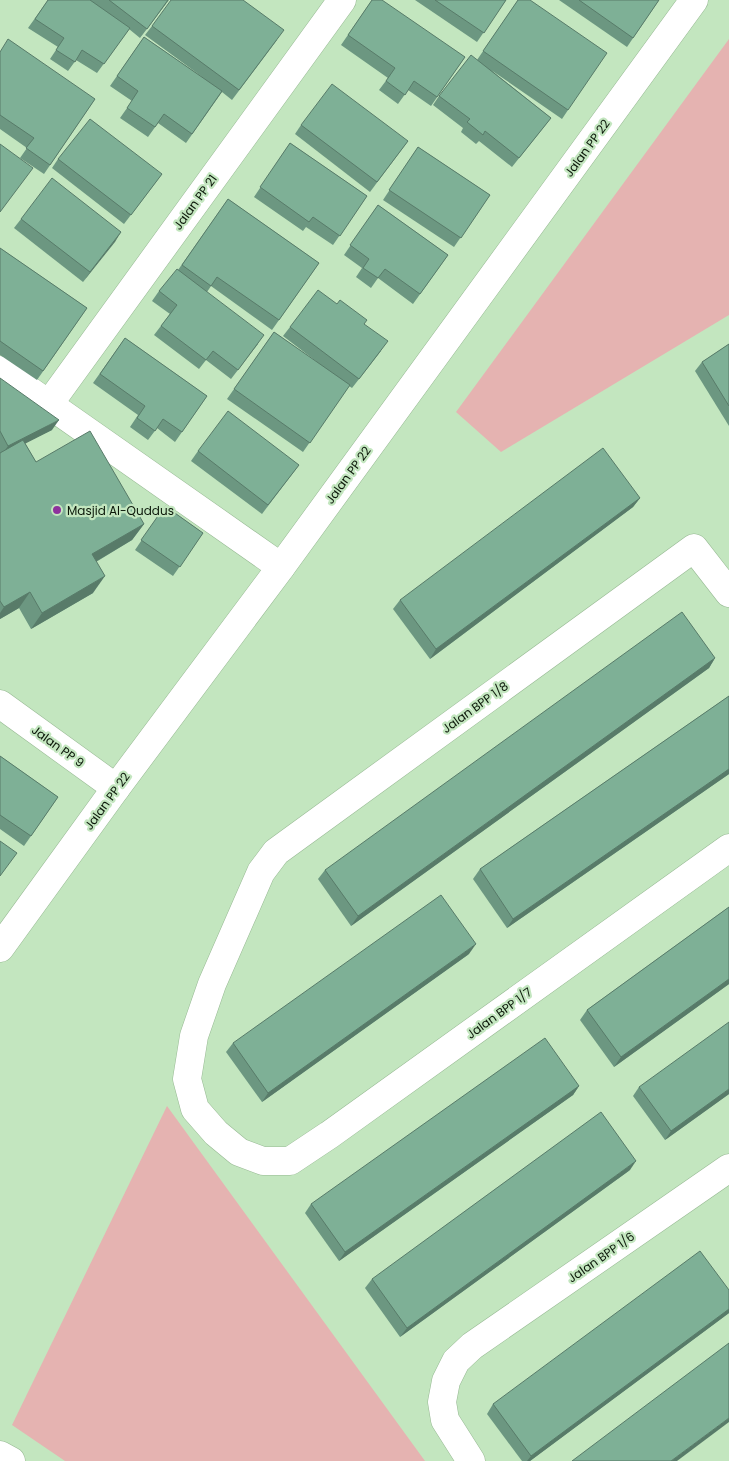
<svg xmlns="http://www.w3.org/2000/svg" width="729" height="1461" viewBox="0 0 729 1461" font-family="Poppins,sans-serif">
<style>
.green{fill:#e5b3b1}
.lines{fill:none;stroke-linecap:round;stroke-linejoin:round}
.minor-casing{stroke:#97b993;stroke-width:29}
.minor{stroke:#fff;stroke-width:28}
.wall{fill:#6c9781}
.shaded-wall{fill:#587b69}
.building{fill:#7eb096;stroke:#587b69}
.poi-dot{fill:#8e329d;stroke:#c3e6bf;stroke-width:2}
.labels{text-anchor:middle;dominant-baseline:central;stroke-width:4.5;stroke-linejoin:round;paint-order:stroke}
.street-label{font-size:12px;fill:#0b1709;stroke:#c3e6bf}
.poi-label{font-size:12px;fill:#0b1709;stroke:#c3e6bf;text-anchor:start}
</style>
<rect width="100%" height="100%" fill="#c3e6bf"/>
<!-- green -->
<g class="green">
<path d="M729 39V315L501 452 456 412Z"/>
<path d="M167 1106 425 1461H65L12 1425Z"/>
</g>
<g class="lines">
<defs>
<g id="minor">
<path d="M0 370 281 567"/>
<path d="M49 404 342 0"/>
<path d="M729 593 694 548 276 852 261 872 212 984 194 1036 187 1079 195 1109 216 1133 239 1152 263 1161H290L329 1135 729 848"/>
<path d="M0 704 116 788"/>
<path d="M0 948 116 788 281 567 694 0"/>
<path d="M0 1455 11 1461"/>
<path d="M471 1461 445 1420 442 1402 446 1381 456 1361 472 1346 729 1168"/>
</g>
</defs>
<!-- minor casing -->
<use href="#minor" class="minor-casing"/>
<!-- minor -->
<use href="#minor" class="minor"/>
</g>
<!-- wall -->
<g class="wall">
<path d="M48 0H169L140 38 129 29 97 73 76 60 68 71 50 59 58 47 28 28Z"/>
<path d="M372 0 465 57 431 106 408 90 398 104 379 90 388 78 341 45Z"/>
<path d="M415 0H506L477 42Z"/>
<path d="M518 0 568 110 562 119 491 70 551 118 512 167 479 141 476 144 461 132 463 128 433 105 439 96 477 60Z"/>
<path d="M559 0H659L627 47Z"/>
<path d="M152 26 277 40 232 100 222 92 186 143 158 123 148 137 120 118 132 101 110 86 144 37 205 79 145 35Z"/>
<path d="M0 51 95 99 44 174 20 158 27 148 0 129Z"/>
<path d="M301 125 408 141 370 192 295 134Z"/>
<path d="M290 143 367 196 333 245 306 227 303 231 254 197Z"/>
<path d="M418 147 490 195 454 247 383 200Z"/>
<path d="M58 159 162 174 124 224 52 168Z"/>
<path d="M228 199 319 263 272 330 211 286 207 292 258 344 231 379 206 360 199 369 154 335 170 314 152 301 159 291 178 270Z"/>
<path d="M378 205 448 255 413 304 378 278 371 288 356 277 362 268 344 255Z"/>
<path d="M21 219 121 232 83 282 14 228Z"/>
<path d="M0 248 87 308 37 380 0 355Z"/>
<path d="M364 324 381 351 352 388 349 386 303 452 227 399 274 332 321 365 283 336 290 327Z"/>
<path d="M125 338 207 396 175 442 157 428 148 440 130 427 138 415 93 383Z"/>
<path d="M729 344V426L695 371 702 362Z"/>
<path d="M0 378 52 430 25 443 36 462 144 524 132 540 96 562 93 593 31 629 19 608 0 619Z"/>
<path d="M198 451 299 465 262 514 191 461Z"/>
<path d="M640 498 633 507 430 659 393 609 400 600Z"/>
<path d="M165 506 203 533 173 576 135 550Z"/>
<path d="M715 658 709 668 351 926 318 879 325 870Z"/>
<path d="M729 696V774L507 928 473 879 480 869Z"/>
<path d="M0 756 58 797 24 846 0 829Z"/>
<path d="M729 907V984L614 1067 580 1020 587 1010Z"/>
<path d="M469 954 262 1102 226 1052 233 1043Z"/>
<path d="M579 1086 573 1095 339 1261 305 1213 311 1204Z"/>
<path d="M639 1087 729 1094 665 1140 633 1096Z"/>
<path d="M630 1170 400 1337 365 1288 372 1279Z"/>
<path d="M729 1290V1313L530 1461H522L487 1414 493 1404Z"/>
</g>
<!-- shaded-wall -->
<g class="shaded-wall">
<path d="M121 232 115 242 83 282 90 272Z"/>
<path d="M59 420 52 430 1 456 8 446Z"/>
<path d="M640 498 633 507 430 659 436 649Z"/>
<path d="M144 524 132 540 80 571 92 554Z"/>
<path d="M105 576 93 593 31 629 42 613Z"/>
<path d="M30 592 19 608 0 619V613L4 607Z"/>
<path d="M715 658 709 668 351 926 358 916Z"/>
<path d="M729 769V774L507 928 513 919Z"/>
<path d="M476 944 469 954 262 1102 268 1093Z"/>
<path d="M729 979V984L614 1067 621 1057Z"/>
<path d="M579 1086 573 1095 339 1261 345 1252Z"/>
<path d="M729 1089V1094L665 1140 671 1131Z"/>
<path d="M636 1161 630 1170 400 1337 407 1328Z"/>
<path d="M729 1309V1313L530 1461H527L531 1456Z"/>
<path d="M729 1418V1422L677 1461H671Z"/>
</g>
<!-- building -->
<g class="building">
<path d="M48 0H90L130 28 104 64 82 50 75 62 56 50 64 38 35 19Z"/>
<path d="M109 0H168L147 29Z"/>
<path d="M171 0H243L284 30 239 90 152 26Z"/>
<path d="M372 0H382L465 57 437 97 414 81 405 95 386 81 395 68 348 35Z"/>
<path d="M435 0H506L484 33Z"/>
<path d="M518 0H530L607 53 568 110 483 51Z"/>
<path d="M579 0H659L633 38Z"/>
<path d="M144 37 222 91 192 134 164 114 155 127 127 108 138 91 117 76Z"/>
<path d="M8 39 95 99 50 165 26 148 34 138 0 115V52Z"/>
<path d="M471 55 551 118 519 158 485 131 483 135 467 122 470 119 439 96Z"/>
<path d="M332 84 408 141 377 182 301 125Z"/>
<path d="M90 119 162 174 131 215 58 159Z"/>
<path d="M290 143 367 196 340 236 313 217 309 222 260 187Z"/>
<path d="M0 144 33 168 0 212Z"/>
<path d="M418 147 490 195 461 238 389 190Z"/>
<path d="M52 178 121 232 90 272 21 219Z"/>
<path d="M228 199 319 263 279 320 217 277 211 286 182 265Z"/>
<path d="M378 205 448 255 420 294 385 269 378 278 363 268 369 259 350 245Z"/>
<path d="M0 248 87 308 43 371 0 341Z"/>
<path d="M177 269 264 335 238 370 213 351 206 360 161 326 177 305 159 291Z"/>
<path d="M318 290 337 304 340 300 367 320 364 324 388 341 359 379 290 327Z"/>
<path d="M274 332 350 385 310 443 234 389Z"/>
<path d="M125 338 207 396 182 432 163 419 155 431 137 418 145 406 100 374Z"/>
<path d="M729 344V406L702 362Z"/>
<path d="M0 378 59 420 8 446 0 431Z"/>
<path d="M228 411 299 465 268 505 198 451Z"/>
<path d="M90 431 144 524 92 554 105 576 42 613 30 592 4 607 0 601V453L23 440 36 462Z"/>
<path d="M603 448 640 498 436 649 400 600Z"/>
<path d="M165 506 203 533 180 567 141 540Z"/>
<path d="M682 612 715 658 358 916 325 870Z"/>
<path d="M729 696V769L513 919 480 869Z"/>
<path d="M0 756 58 797 31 836 0 815Z"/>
<path d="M0 841 17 853 0 876Z"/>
<path d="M441 895 476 944 268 1093 233 1043Z"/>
<path d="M729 907V979L621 1057 587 1010Z"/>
<path d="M729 1022V1089L671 1131 639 1087Z"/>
<path d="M545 1038 579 1086 345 1252 311 1204Z"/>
<path d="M601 1112 636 1161 407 1328 372 1279Z"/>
<path d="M700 1251 729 1290V1309L531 1456 493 1404Z"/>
<path d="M729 1343V1418L671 1461H572Z"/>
</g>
<!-- markers -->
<circle class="poi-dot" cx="57" cy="510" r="5"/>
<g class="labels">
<!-- street labels -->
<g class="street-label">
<text transform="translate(587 148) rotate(-54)">Jalan PP 22</text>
<text transform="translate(195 202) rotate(-54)">Jalan PP 21</text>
<text transform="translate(348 475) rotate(-54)">Jalan PP 22</text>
<text transform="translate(475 707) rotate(-36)">Jalan BPP 1/8</text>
<text transform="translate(58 746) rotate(36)">Jalan PP 9</text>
<text transform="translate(107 801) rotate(-54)">Jalan PP 22</text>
<text transform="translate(499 1013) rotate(-36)">Jalan BPP 1/7</text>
<text transform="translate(601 1257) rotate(-35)">Jalan BPP 1/6</text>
</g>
<!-- poi labels -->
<g class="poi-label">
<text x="67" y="510">Masjid Al-Quddus</text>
</g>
</g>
</svg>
